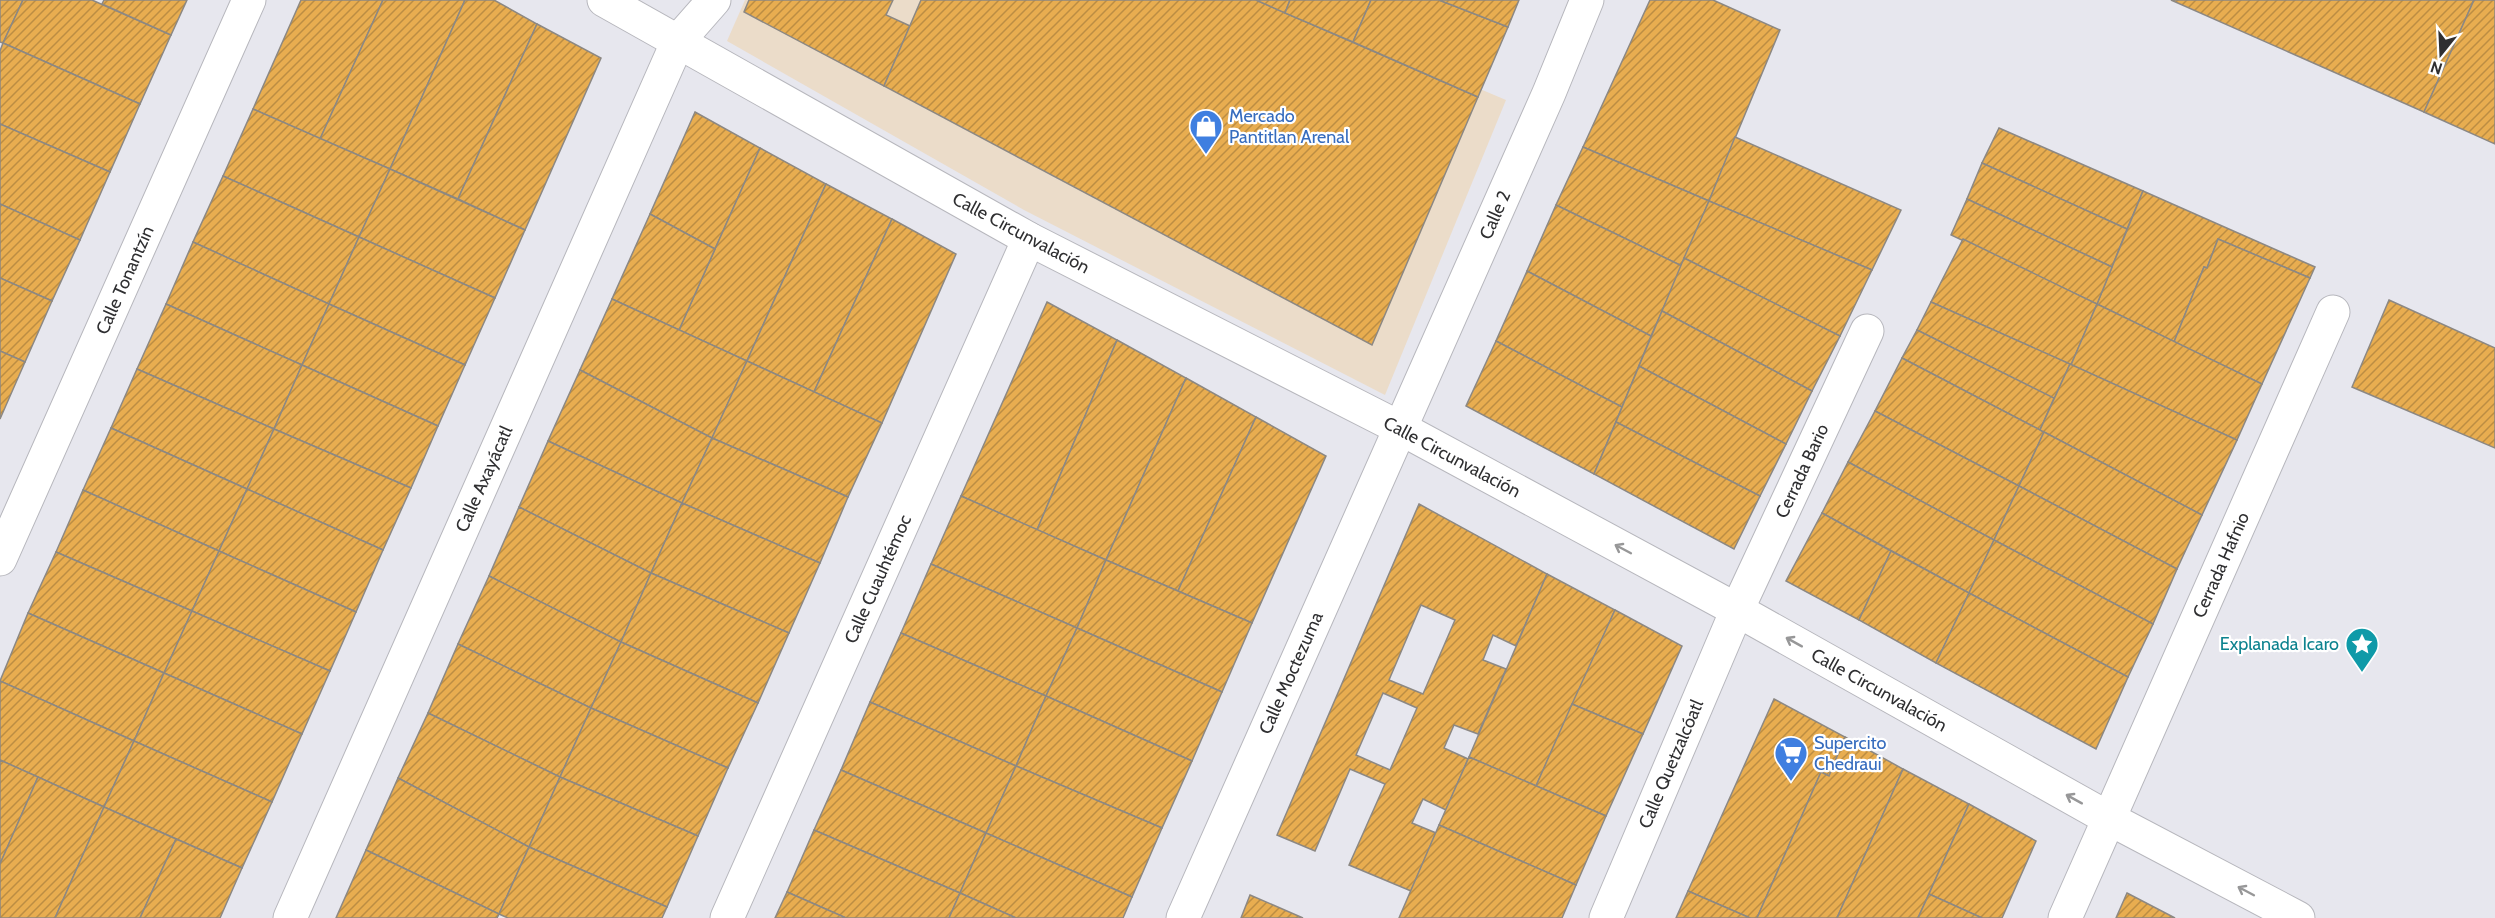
<svg xmlns="http://www.w3.org/2000/svg" width="2495" height="918" viewBox="0 0 2495 918" font-family="Cabin,sans-serif">
<style>
.commercial{fill:#ebdcc9}
.building{fill:url(#building-hatch);stroke:#8c8883;stroke-width:1.5;fill-rule:evenodd}
.lines{fill:none;stroke-linecap:round;stroke-linejoin:round}
.minor-casing{stroke:#b7b7bd;stroke-width:35}
.minor{stroke:#fff;stroke-width:33}
.oneway{stroke:#979798}
.labels{text-anchor:middle;dominant-baseline:central;stroke-width:4.5;stroke-linejoin:round;paint-order:stroke}
.shop-label{font-size:18px;fill:#366cbe;stroke:#fff;text-anchor:start}
.street-label{font-size:18px;fill:#2f2f31;stroke:#fff}
.culture-label{font-size:18px;fill:#0d838f;stroke:#fff;text-anchor:end}
</style>
<defs>
<pattern id="building-hatch" width="6" height="6" patternUnits="userSpaceOnUse" patternTransform="scale(1.5)"><rect width="6" height="6" fill="#e8ad50"/><path d="M-1 1l2-2M0 6l6-6M5 7l2-2" fill="none" stroke="#bc8d43"/></pattern>
</defs>
<rect width="100%" height="100%" fill="#e7e7ee"/>
<!-- commercial -->
<path class="commercial" d="M745 0H1270L1506 100 1385 395 1024 210 727 41Z"/>
<!-- building -->
<g class="building">
<path d="M0 0H23L3 43 0 42Z"/>
<path d="M23 0H92L171 35 140 104 3 43Z"/>
<path d="M104 0H187L171 35 102 4Z"/>
<path d="M301 0H383L320 139 253 109Z"/>
<path d="M383 0H465L390 169 320 139Z"/>
<path d="M465 0H494L537 24 458 199 390 169Z"/>
<path d="M749 0H893L886 15 910 26 884 86 744 12Z"/>
<path d="M921 0H1256L1478 97 1372 345 884 86Z"/>
<path d="M1256 0H1290L1285 13Z"/>
<path d="M1290 0H1371L1353 42 1285 13Z"/>
<path d="M1371 0H1439L1508 27 1478 97 1353 42Z"/>
<path d="M1439 0H1519L1508 27Z"/>
<path d="M1650 0H1713L1780 30 1709 201 1583 147Z"/>
<path d="M2171 0H2474L2424 112Z"/>
<path d="M2474 0H2495V144L2424 112Z"/>
<path d="M537 24 601 58 525 230 458 199Z"/>
<path d="M3 43 140 104 110 172 0 124V51Z"/>
<path d="M253 109 390 169 359 237 223 176Z"/>
<path d="M695 112 760 148 715 249 650 214Z"/>
<path d="M0 124 110 172 80 240 0 204Z"/>
<path d="M1999 128 2143 191 2127 229 1982 163Z"/>
<path d="M1735 137 1901 210 1872 270 1709 201Z"/>
<path d="M1583 147 1709 201 1682 266 1556 205Z"/>
<path d="M760 148 826 184 747 361 679 330Z"/>
<path d="M1982 163 2127 229 2112 267 1967 199Z"/>
<path d="M390 169 525 230 495 298 359 237Z"/>
<path d="M223 176 359 237 329 304 193 242Z"/>
<path d="M826 184 892 219 814 392 747 361Z"/>
<path d="M2143 191 2315 267 2310 278 2218 239 2207 268 2204 267 2174 342 2097 304Z"/>
<path d="M1967 199 2112 267 2097 304 1951 235Z"/>
<path d="M1709 201 1872 270 1840 336 1684 258Z"/>
<path d="M0 204 80 240 52 301 0 278Z"/>
<path d="M1556 205 1682 266 1651 336 1527 271Z"/>
<path d="M650 214 715 249 679 330 612 299Z"/>
<path d="M892 219 956 254 882 423 814 392Z"/>
<path d="M359 237 495 298 465 365 329 304Z"/>
<path d="M1963 239 2097 304 2071 365 1931 302Z"/>
<path d="M2218 239 2310 278 2262 384 2174 342 2204 267 2207 268Z"/>
<path d="M193 242 329 304 302 365 166 304Z"/>
<path d="M1684 258 1840 336 1812 391 1662 311Z"/>
<path d="M1527 271 1651 336 1622 407 1496 341Z"/>
<path d="M0 278 52 301 25 362 0 351Z"/>
<path d="M612 299 747 361 712 438 580 370Z"/>
<path d="M2389 300 2495 348V448L2352 387Z"/>
<path d="M1047 302 1117 340 1037 530 961 496Z"/>
<path d="M1931 302 2070 364 2054 399 1917 330Z"/>
<path d="M166 304 302 365 274 429 137 369Z"/>
<path d="M329 304 465 365 438 426 302 365Z"/>
<path d="M2097 304 2262 384 2237 440 2071 365Z"/>
<path d="M1662 311 1812 391 1786 444 1639 366Z"/>
<path d="M1917 330 2054 398 2040 430 1902 358Z"/>
<path d="M1117 340 1186 378 1106 560 1037 530Z"/>
<path d="M1496 341 1622 407 1594 474 1466 406Z"/>
<path d="M0 351 25 362 0 419Z"/>
<path d="M1902 358 2044 432 2019 486 1875 411Z"/>
<path d="M747 361 882 423 848 497 712 438Z"/>
<path d="M2070 364 2237 440 2202 515 2040 430Z"/>
<path d="M302 365 438 426 411 488 274 429Z"/>
<path d="M1639 366 1786 444 1760 496 1616 422Z"/>
<path d="M137 369 274 429 247 489 111 428Z"/>
<path d="M580 370 712 438 682 503 548 441Z"/>
<path d="M1186 378 1256 417 1178 591 1106 560Z"/>
<path d="M1875 411 2019 486 1994 540 1848 462Z"/>
<path d="M1256 417 1326 456 1252 623 1178 591Z"/>
<path d="M1616 422 1760 496 1734 549 1594 474Z"/>
<path d="M111 428 247 489 219 551 83 490Z"/>
<path d="M274 429 411 488 383 550 247 489Z"/>
<path d="M2044 432 2202 515 2177 569 2019 486Z"/>
<path d="M712 438 848 497 820 563 682 503Z"/>
<path d="M548 441 682 503 651 573 519 507Z"/>
<path d="M1848 462 1994 540 1969 593 1822 513Z"/>
<path d="M2019 486 2177 569 2153 624 1994 540Z"/>
<path d="M247 489 383 550 356 612 219 551Z"/>
<path d="M83 490 219 551 192 611 56 552Z"/>
<path d="M961 496 1106 560 1077 628 931 564Z"/>
<path d="M682 503 820 563 789 633 651 573Z"/>
<path d="M1419 504 1547 574 1516 646 1493 635 1483 660 1506 669 1478 734 1454 725 1444 748 1468 759 1446 810 1423 799 1412 823 1436 833 1411 891 1349 865 1385 784 1350 769 1315 851 1277 835ZM1421 605 1455 620 1423 694 1389 680ZM1383 693 1417 708 1390 770 1356 755Z"/>
<path d="M519 507 651 573 621 642 489 576Z"/>
<path d="M1822 513 1891 551 1859 620 1786 581Z"/>
<path d="M1994 540 2153 624 2128 677 1969 593Z"/>
<path d="M219 551 356 612 330 671 192 611Z"/>
<path d="M1891 551 1969 593 1936 663 1859 620Z"/>
<path d="M56 552 192 611 164 673 28 613Z"/>
<path d="M1106 560 1252 623 1222 692 1077 628Z"/>
<path d="M931 564 1077 628 1046 696 901 633Z"/>
<path d="M651 573 789 633 758 703 621 642Z"/>
<path d="M1547 574 1615 610 1536 786 1469 757Z"/>
<path d="M489 576 621 642 591 708 458 644Z"/>
<path d="M1969 593 2128 677 2096 749 1936 663Z"/>
<path d="M1615 610 1682 646 1643 734 1572 704Z"/>
<path d="M192 611 330 671 302 734 164 673Z"/>
<path d="M28 613 164 673 134 741 0 681Z"/>
<path d="M1077 628 1222 692 1192 761 1046 696Z"/>
<path d="M901 633 1046 696 1016 766 870 702Z"/>
<path d="M621 642 758 703 728 768 591 708Z"/>
<path d="M458 644 591 708 560 777 428 713Z"/>
<path d="M164 673 302 734 272 802 134 741Z"/>
<path d="M0 681 134 741 104 807 0 760Z"/>
<path d="M1046 696 1192 761 1162 828 1016 766Z"/>
<path d="M1774 699 1845 737 1829 776 1821 772 1757 918H1750L1688 891Z"/>
<path d="M870 702 1016 766 986 833 841 770Z"/>
<path d="M1572 704 1643 734 1606 816 1536 786Z"/>
<path d="M591 708 728 768 698 836 560 777Z"/>
<path d="M428 713 560 777 529 847 398 778Z"/>
<path d="M1845 737 1903 769 1837 918H1757L1821 772 1829 776Z"/>
<path d="M134 741 272 802 242 868 104 807Z"/>
<path d="M1469 757 1606 816 1576 885 1439 825Z"/>
<path d="M0 760 38 777 0 864Z"/>
<path d="M1016 766 1162 828 1132 897 986 833Z"/>
<path d="M1903 769 1969 804 1918 918H1837Z"/>
<path d="M841 770 986 833 960 893 814 830Z"/>
<path d="M38 777 104 807 55 918H0V864Z"/>
<path d="M560 777 698 836 667 907 529 847Z"/>
<path d="M398 778 529 847 499 914 366 850Z"/>
<path d="M1969 804 2036 841 2002 918H1982L1929 894Z"/>
<path d="M104 807 176 839 140 918H55Z"/>
<path d="M1439 825 1576 885 1562 918H1399Z"/>
<path d="M814 830 960 893 949 918H846L787 892Z"/>
<path d="M986 833 1132 897 1123 918H1016L960 893Z"/>
<path d="M176 839 242 868 220 918H140Z"/>
<path d="M529 847 667 907 662 918H508L499 914Z"/>
<path d="M366 850 499 914 497 918H336Z"/>
<path d="M1688 891 1750 918H1676Z"/>
<path d="M787 892 846 918H775Z"/>
<path d="M960 893 1016 918H949Z"/>
<path d="M2127 893 2175 918H2116Z"/>
<path d="M1929 894 1982 918H1918Z"/>
<path d="M1250 895 1303 918H1241Z"/>
</g>
<g class="lines">
<defs>
<g id="minor">
<path d="M604 0 1029 239 1400 428 1737 610 2108 818 2298 918"/>
<path d="M0 559 249 0"/>
<path d="M290 918 678 41 714 0"/>
<path d="M727 918 1029 239"/>
<path d="M1183 918 1549 93 1587 0"/>
<path d="M1606 918 1737 610 1867 331"/>
<path d="M2065 918 2333 312"/>
</g>
</defs>
<!-- minor casing -->
<use href="#minor" class="minor-casing"/>
<!-- minor -->
<use href="#minor" class="minor"/>
</g>
<!-- one-way arrows -->
<defs><path id="oneway-shaft" d="M-6 0H5M1.5-3L5.5 0L1.5 3" fill="none" stroke-width="1.6" stroke-linecap="round" stroke-linejoin="round" transform="scale(1.5)"/></defs>
<g class="oneway">
<use href="#oneway-shaft" transform="translate(1623 549) rotate(-152)"/>
<use href="#oneway-shaft" transform="translate(1794 642) rotate(-151)"/>
<use href="#oneway-shaft" transform="translate(2074 799) rotate(-151)"/>
<use href="#oneway-shaft" transform="translate(2246 891) rotate(-152)"/>
</g>
<!-- icons -->
<defs>
<symbol id="shop-pin" viewBox="-11 -11 22 30"><path d="M0 17L-7.5 6A9.5 9.5 0 1 1 7.5 6Z" fill="#3f7fe0" stroke="#fff"/><path d="M-5-2.5h2.3a2.7 3.5 0 0 1 5.4 0H5L5.5 6h-11ZM-1.5-2.5h3a1.5 2.3 0 0 0-3 0Z" fill="#fff"/></symbol>
<symbol id="sight-pin" viewBox="-11 -11 22 30"><path d="M0 17L-7.5 6A9.5 9.5 0 1 1 7.5 6Z" fill="#0f9aa8" stroke="#fff"/><path d="M0-6L1.8-2.2L6-1.7L2.9 1.2L3.7 5.4L0 3.3L-3.7 5.4L-2.9 1.2L-6-1.7L-1.8-2.2Z" fill="#fff"/></symbol>
<symbol id="supermarket-pin" viewBox="-11 -11 22 30"><path d="M0 17L-7.5 6A9.5 9.5 0 1 1 7.5 6Z" fill="#3f7fe0" stroke="#fff"/><path d="M-6-5.5h2.5l.6 2H6L4.5 2H-2.5L-4.4-4H-6ZM-1.5 3.2a1.3 1.3 0 1 0 .1 0ZM3 3.2a1.3 1.3 0 1 0 .1 0Z" fill="#fff"/></symbol>
</defs>
<g fill-rule="evenodd">
<use href="#shop-pin" x="1187" y="107" width="38" height="52"/>
<use href="#sight-pin" x="2343" y="625" width="38" height="52"/>
<use href="#supermarket-pin" x="1772" y="734" width="38" height="52"/>
</g>
<g class="labels">
<!-- shop labels -->
<g class="shop-label">
<text x="1229" y="116">Mercado<tspan x="1229" dy="21">Pantitlan Arenal</tspan></text>
<text x="1814" y="743">Supercito<tspan x="1814" dy="21">Chedraui</tspan></text>
</g>
<!-- street labels -->
<g class="street-label">
<text transform="translate(1495 215) rotate(-66)">Calle 2</text>
<text transform="translate(1021 233) rotate(28)">Calle Circunvalación</text>
<text transform="translate(125 280) rotate(-66)">Calle Tonantzín</text>
<text transform="translate(1452 457) rotate(28)">Calle Circunvalación</text>
<text transform="translate(1802 471) rotate(-65)">Cerrada Bario</text>
<text transform="translate(484 479) rotate(-66)">Calle Axayácatl</text>
<text transform="translate(2221 565) rotate(-66)">Cerrada Hafnio</text>
<text transform="translate(878 579) rotate(-66)">Calle Cuauhtémoc</text>
<text transform="translate(1291 673) rotate(-66)">Calle Moctezuma</text>
<text transform="translate(1879 690) rotate(29)">Calle Circunvalación</text>
<text transform="translate(1671 764) rotate(-67)">Calle Quetzalcóatl</text>
</g>
<!-- culture labels -->
<g class="culture-label">
<text x="2339" y="644">Explanada Icaro</text>
</g>
</g>
<!-- north arrow -->
<g transform="translate(2441 54) rotate(198)" stroke="#ffffff" stroke-width="4.5" paint-order="stroke">
<path d="M0-4.5L10 22L0 15L-10 22Z" fill="#2f2f31"/>
<text y="-9" font-size="16" font-weight="bold" text-anchor="middle" fill="#2f2f31">N</text>
</g>
</svg>
